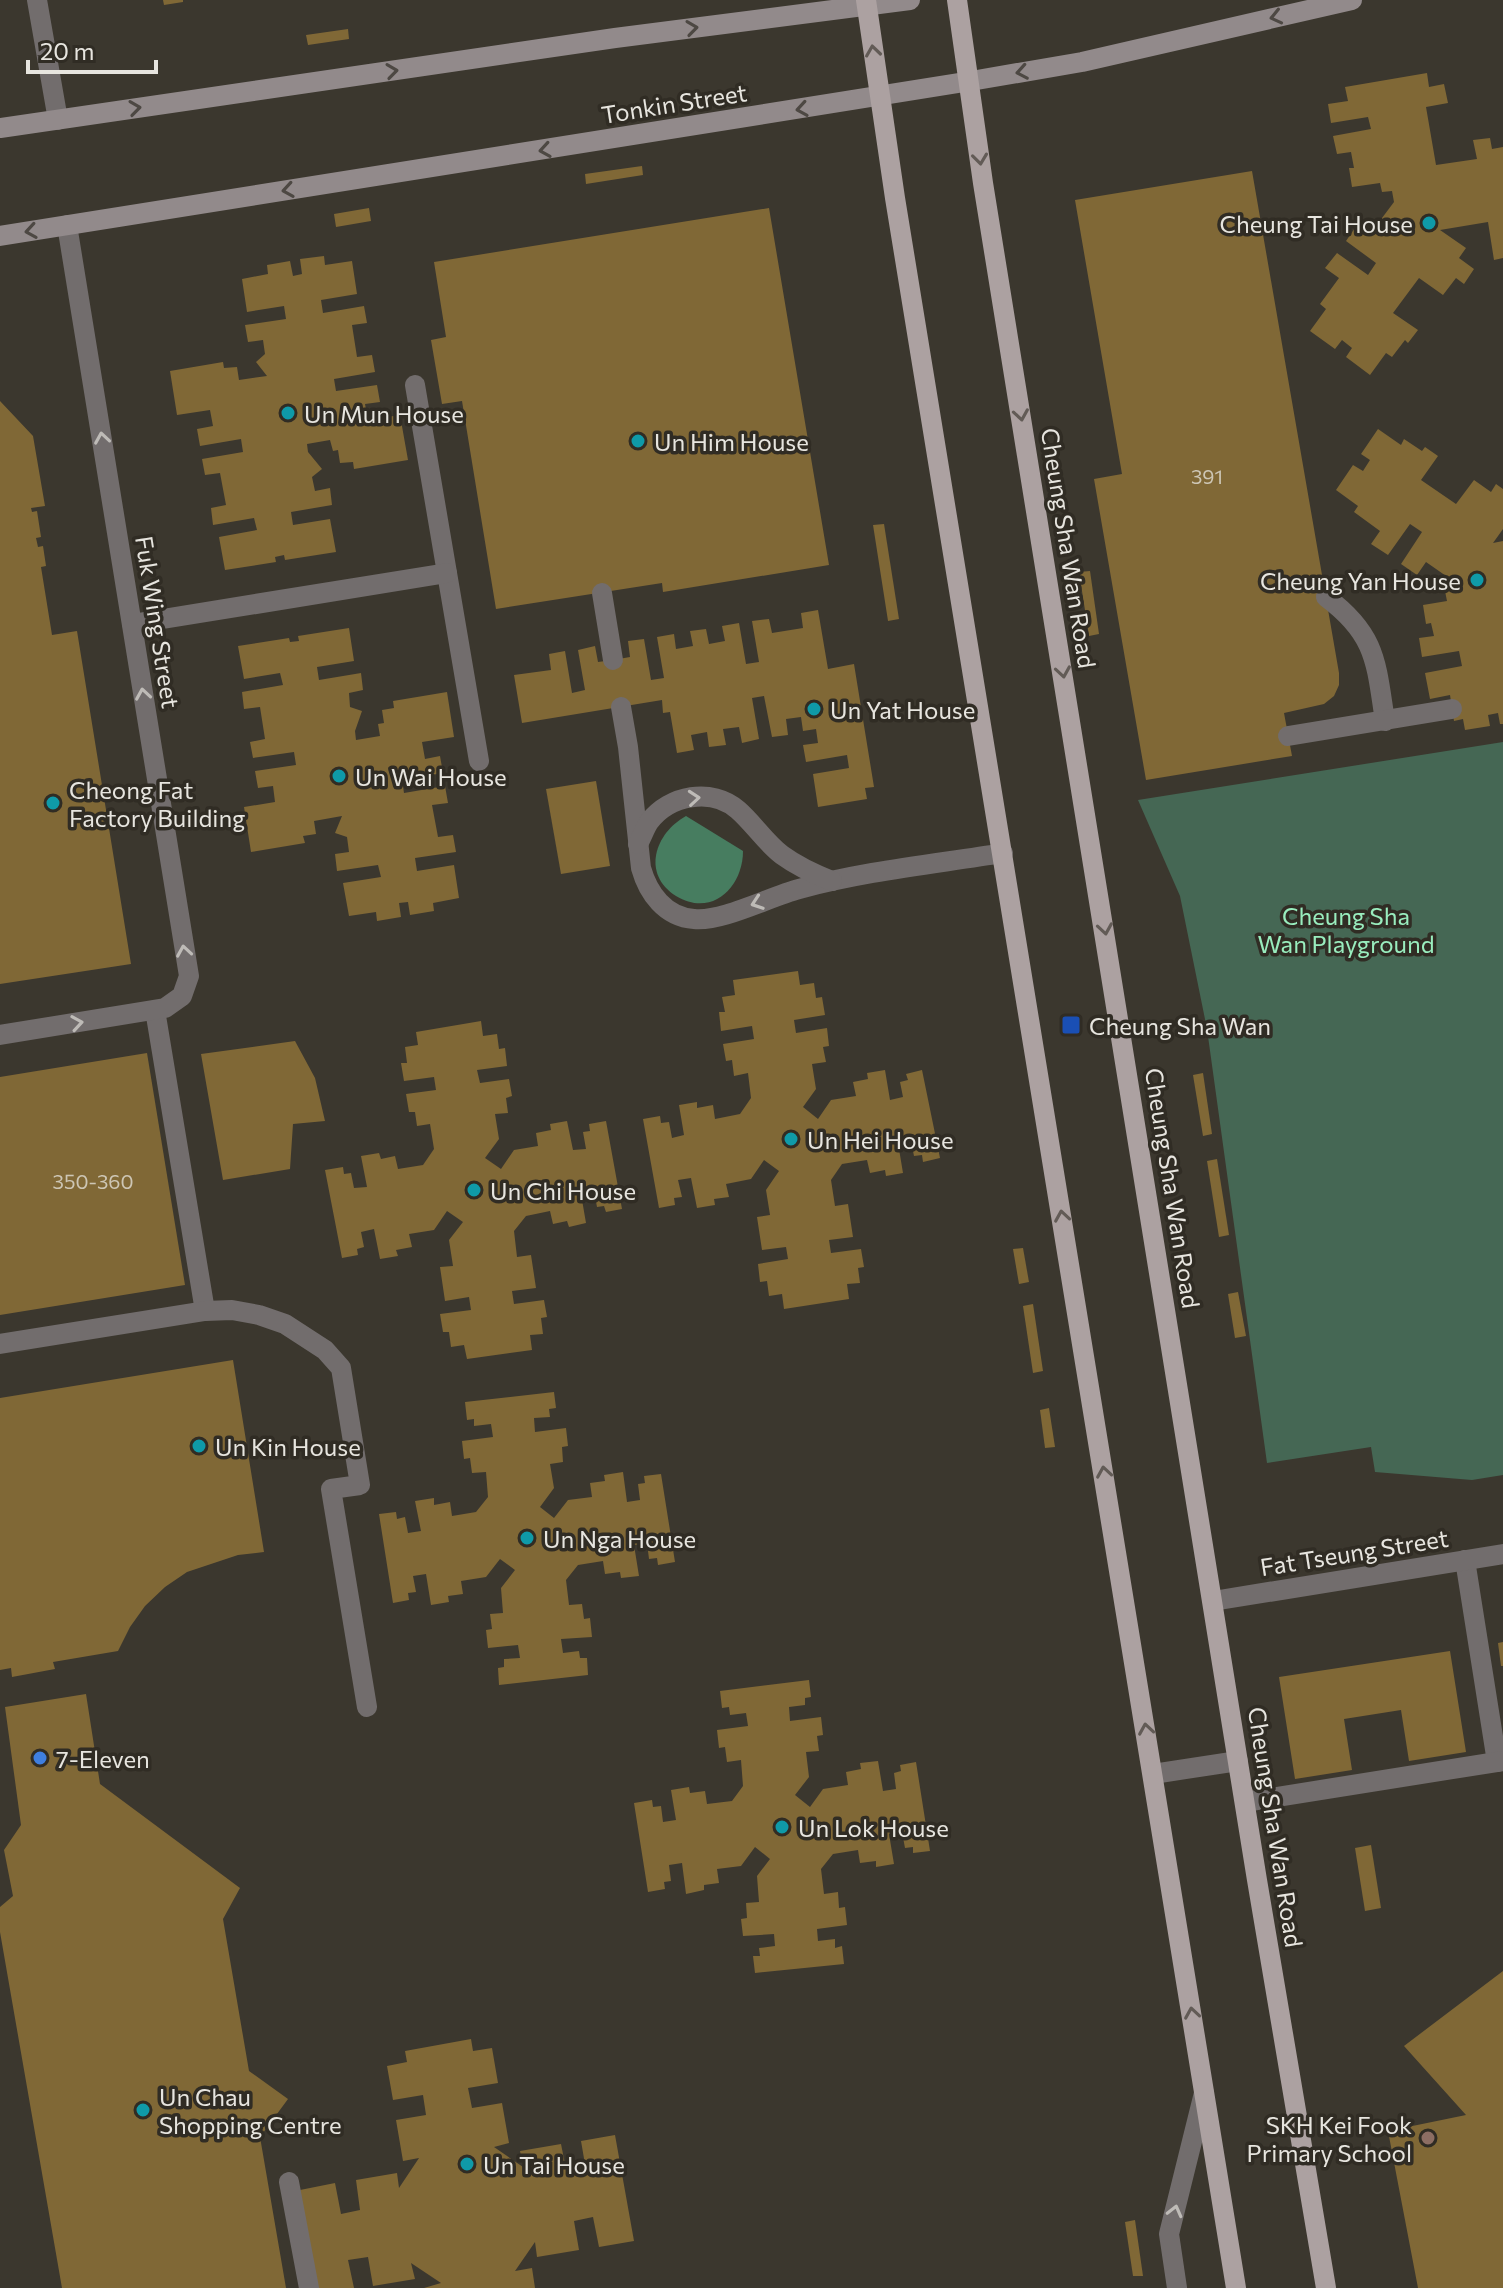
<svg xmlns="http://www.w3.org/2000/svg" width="1503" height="2288" viewBox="0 0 1503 2288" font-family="Commissioner,sans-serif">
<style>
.green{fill:#456754}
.forest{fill:#477d60}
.building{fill:#806836}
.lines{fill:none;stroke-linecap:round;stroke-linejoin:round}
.lane{stroke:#726d6d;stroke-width:20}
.street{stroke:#726d6d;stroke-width:20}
.secondary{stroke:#928a8b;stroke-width:20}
.primary{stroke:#aca1a1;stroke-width:20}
.oneway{stroke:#4d4843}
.oneway2{stroke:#625b56}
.oneway3{stroke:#bebbb7}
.culture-dot{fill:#0f9aa8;stroke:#302c24;stroke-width:3}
.transit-dot{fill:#1a4fb4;stroke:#302c24;stroke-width:3}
.shop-dot{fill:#3f7fe0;stroke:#302c24;stroke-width:3}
.education-dot{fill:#8d6e63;stroke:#302c24;stroke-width:3}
.labels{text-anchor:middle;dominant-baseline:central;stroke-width:7;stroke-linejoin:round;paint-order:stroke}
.number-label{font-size:20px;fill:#cdc6b5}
.street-label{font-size:24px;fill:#e7e5df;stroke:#302c24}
.poi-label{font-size:24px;fill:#e7e5df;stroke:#302c24;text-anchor:start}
.park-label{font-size:24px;fill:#99edbe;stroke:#302c24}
</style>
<rect width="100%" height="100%" fill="#3b372e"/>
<!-- green -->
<path class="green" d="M1503 742V1475L1472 1480 1375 1472 1371 1447 1267 1463 1207 1029 1180 896 1138 800Z"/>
<!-- forest -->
<path class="forest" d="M686 816 743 851C743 887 712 918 676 896 641 874 655 833 686 816Z"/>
<!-- building -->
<g class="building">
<path d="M163 0H183V2L164 5Z"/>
<path d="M348 29 349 39 308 45 306 35Z"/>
<path d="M1427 73 1429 87 1444 84 1448 103 1426 107 1436 165 1477 159 1473 140 1490 138 1492 149 1503 147V258L1494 260 1488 222 1440 230 1466 248 1459 258 1474 269 1464 284 1456 278 1443 295 1419 278 1393 313 1418 330 1408 343 1405 340 1392 357 1386 353 1370 375 1346 357 1352 348 1342 340 1335 349 1310 331 1326 309 1320 304 1339 278 1325 268 1337 253 1368 275 1376 263 1346 241 1357 225 1370 234 1394 202 1392 191 1382 192 1380 183 1352 187 1349 168H1354L1351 152 1337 154 1333 136 1371 129 1368 117 1331 123 1328 104 1348 101 1345 87Z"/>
<path d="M642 166 643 175 586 184 585 174Z"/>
<path d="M1252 171 1339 673V685L1334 696 1324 704 1284 713 1292 756 1146 780 1094 479 1122 474 1075 200Z"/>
<path d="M369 208 371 221 336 227 334 214Z"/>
<path d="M769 208 829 565 663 592 662 583 496 609 462 401 442 404 431 340 446 337 434 262Z"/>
<path d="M324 256 325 265 352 261 357 294 321 300 323 313 364 306 367 323 352 325 357 357 372 355 375 372 334 379 336 391 377 385 380 402 365 404 368 420 400 415 408 460 354 469 353 462 340 463 338 450 333 451 330 440 307 444 308 452 322 469 312 477 315 491 330 488 332 505 291 512 293 525 330 519 336 552 285 560 284 555 275 557 276 562 225 570 219 537 257 530 254 518 213 525 211 508 226 505 220 473 205 475 202 459 243 452 241 439 200 446 197 429 213 426 210 410 177 415 170 371 223 362 224 368 237 367 239 380 267 376 256 362 265 354 263 340 248 342 245 325 286 319 284 306 247 312 242 279 268 274 267 265 290 261 293 276 302 274 300 259Z"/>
<path d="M0 401 33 436 45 506 31 508 32 512 37 511 41 537 36 538 38 547 43 546 46 566 41 567 52 635 77 631 131 964 0 984Z"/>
<path d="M1378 429 1401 445 1404 439 1422 451 1425 447 1438 456 1421 480 1456 504 1474 480 1491 492 1496 484 1503 489V529L1493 543 1503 541V724H1500L1498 713 1488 715 1490 726 1465 730 1463 719 1454 721 1450 695 1430 699 1425 673 1462 666 1459 651 1422 657 1419 638 1434 636 1431 623 1426 624 1423 605 1447 601 1445 591 1459 589V585L1426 562 1417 575 1401 564 1422 532 1410 524 1388 555 1371 544 1380 531 1354 512 1358 506 1336 490 1353 465 1363 471 1370 460 1361 454Z"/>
<path d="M884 524 899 619 888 621 873 525Z"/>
<path d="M1090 571 1099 634 1089 636 1079 572Z"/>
<path d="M818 610 828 669 854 664 874 787 865 788 867 799 818 807 813 774 849 768 847 755 806 762 803 745 818 743 816 729 803 731 801 717 786 719 788 735 772 737 764 696 752 698 759 739 742 743 739 727 723 729 726 745 709 747 707 732 691 735 694 750 677 753 670 712 663 713 662 700 522 723 514 675 551 670 549 654 565 651 572 693 585 690 578 650 595 646 598 662 613 660 630 657 628 641 644 639 651 680 664 678 657 637 674 634 676 649 693 646 690 631 706 629 709 644 725 641 722 626 739 623 746 664 759 662 752 621 769 619 772 633 803 628 801 613Z"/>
<path d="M349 628 354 661 317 667 319 680 361 673 363 690 349 693 350 707 362 711 355 731 356 740 380 736 378 724 384 723 382 710 394 708 393 701 447 692 454 737 422 742 425 759 440 756 443 773 402 780 404 793 445 786 448 803 432 805 438 837 453 835 456 852 415 858 417 871 454 865 459 898 433 903 434 911 410 915 408 902 399 903 401 917 377 921 376 912 349 916 343 883 381 877 378 865 337 871 335 854 349 852 347 837 335 833 342 816 314 821 316 834 303 836 305 843 251 852 244 807 275 802 273 786 258 788 255 771 296 765 294 752 253 758 250 742 265 739 260 707 244 709 242 692 283 685 280 673 244 679 238 646 289 638 290 642 299 641 298 636Z"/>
<path d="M596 781 610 866 561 874 546 789Z"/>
<path d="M798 971 800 985 814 983 816 998 822 997 825 1015 794 1020 796 1033 827 1028 829 1046 823 1047 826 1062 812 1064 816 1089 803 1107 818 1119 831 1100 856 1096 853 1082 868 1079 867 1073 885 1070 890 1100 903 1097 900 1082 908 1080 906 1074 922 1070 940 1158 923 1162 922 1155 914 1156 911 1141 898 1143 903 1173 886 1176 885 1170 870 1173 867 1160 842 1164 831 1180 835 1206 848 1204 853 1237 829 1240 831 1253 861 1249 864 1267 858 1268 860 1283 847 1284 849 1299 784 1309 782 1294 769 1296 767 1281 760 1282 758 1264 788 1259 786 1247 762 1250 757 1217 770 1215 766 1190 779 1171 764 1160 751 1179 726 1184 729 1197 714 1199 715 1205 697 1208 691 1178 678 1180 682 1197 674 1198 675 1205 659 1208 643 1119 660 1116 661 1123 669 1122 672 1138 684 1135 679 1105 697 1102V1108L713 1105 715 1119 740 1114 751 1098 748 1073 734 1076 732 1060 726 1061 723 1044 754 1039 752 1026 721 1031 719 1012H725L722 997 735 995 733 980Z"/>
<path d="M481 1021 483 1036 497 1034 499 1049 505 1048 507 1066 477 1070 480 1083 509 1079 512 1096 506 1098 508 1113 495 1114 499 1139 485 1158 501 1169 514 1150 538 1146 536 1133 551 1130 550 1124 567 1121 573 1150 586 1149 583 1132 590 1131 589 1124 606 1121 622 1209 606 1212 604 1206 597 1207 594 1191 581 1194 586 1223 569 1227 567 1221 553 1224 550 1211 526 1216 514 1231 517 1257 531 1255 536 1288 512 1291 514 1304 544 1300 547 1317 541 1318 543 1334 530 1335 532 1350 467 1359 464 1345 451 1347 449 1332H443L440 1314 471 1310 469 1297 445 1301 440 1267 453 1266 449 1240 463 1222 447 1211 434 1230 409 1234 412 1247 396 1250 398 1256 380 1259 374 1229 361 1232 364 1247 357 1249 358 1255 342 1258 325 1170 343 1167 344 1174 351 1173 354 1188 367 1187 361 1156 379 1153 381 1159 395 1156 398 1169 423 1165 434 1149 430 1124 417 1126 415 1112H409L406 1094 436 1090 434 1077 404 1081 401 1063H407L405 1047 418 1045 416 1032Z"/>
<path d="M295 1041 315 1078 325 1121 293 1124 290 1169 223 1180 201 1054Z"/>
<path d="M147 1053 185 1285 0 1315V1077Z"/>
<path d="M1203 1073 1212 1134 1203 1136 1193 1075Z"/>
<path d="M1217 1159 1229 1235 1219 1237 1207 1161Z"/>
<path d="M1023 1248 1029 1282 1019 1284 1013 1249Z"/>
<path d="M1238 1292 1246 1336 1235 1338 1228 1294Z"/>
<path d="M1033 1304 1043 1371 1033 1373 1023 1306Z"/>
<path d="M233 1360 264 1552 238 1555 187 1572 165 1587 145 1606 130 1627 118 1651 53 1662 55 1669 12 1677 11 1668 0 1670V1398Z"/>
<path d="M554 1392 556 1408 549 1409 550 1417 534 1418 535 1432 566 1428 568 1446 562 1447 563 1462 550 1464 554 1488 540 1507 554 1518 568 1500 592 1497 590 1483 605 1481 604 1475 623 1472 627 1502 640 1500 638 1484 645 1483 644 1476 661 1474 675 1562 658 1565 657 1558 649 1559 647 1543 634 1545 639 1576 621 1578 620 1572 605 1574 603 1561 578 1565 566 1580 569 1605 582 1604 584 1619 590 1618 592 1637 561 1639 563 1653 579 1651 580 1658H587L588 1675 499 1685 498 1668 504 1667V1659L520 1658 518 1645 488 1648 486 1630 492 1629 490 1614 503 1613 501 1588 515 1570 500 1559 486 1577 461 1581 463 1594 448 1596 449 1602 431 1605 426 1574 413 1576 416 1592 408 1593 409 1600 393 1603 379 1514 396 1512 397 1519 405 1517 408 1533 421 1531 415 1501 434 1498V1505L450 1502 452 1516 476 1512 488 1497 486 1472 472 1473 470 1458 464 1459 462 1441 493 1437 491 1424 474 1426V1419L467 1420 465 1402Z"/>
<path d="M1049 1408 1055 1447 1045 1448 1040 1410Z"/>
<path d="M1503 1642V1666H1501L1498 1643Z"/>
<path d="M1450 1651 1466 1752 1409 1761 1401 1710 1344 1719 1352 1770 1295 1779 1279 1677Z"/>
<path d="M809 1680 811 1697 805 1698V1705L789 1707 790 1721 821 1717 823 1735 817 1736 819 1751 806 1752 809 1777 795 1795 810 1807 823 1789 848 1785 846 1772 861 1769 860 1763 878 1761 883 1791 896 1789 894 1773 901 1771 900 1765 916 1762 930 1851 913 1853V1847L905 1848 902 1832 889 1834 894 1864 876 1867V1861L860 1863 858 1850 833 1854 821 1869 824 1894 838 1892 839 1908 845 1907 847 1925 817 1929 818 1941 835 1939V1948L842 1946 844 1964 755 1973 753 1956H760L759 1948 775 1946 774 1934 743 1936 741 1919 747 1918 746 1903 759 1902 757 1876 770 1859 755 1847 741 1866 717 1869 719 1883 704 1885V1890L686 1894 682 1863 669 1865 671 1881 664 1882 665 1889 648 1892 634 1803 652 1800 653 1807 661 1806 663 1822 676 1820 671 1790 689 1787 690 1793 705 1791 707 1804 732 1801 743 1786 741 1760 727 1762 725 1747 719 1748 717 1730 748 1726 746 1713 730 1715 729 1707 722 1708 720 1691Z"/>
<path d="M86 1694 100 1784 240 1888 223 1919 249 2071 288 2099 260 2137 286 2288H62L0 1932V1907L13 1896 4 1850 21 1825 5 1707Z"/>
<path d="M1371 1845 1381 1908 1365 1911 1355 1848Z"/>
<path d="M1503 1971V2288H1418L1388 2131 1466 2115 1404 2046Z"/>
<path d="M471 2039 473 2051 492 2048 498 2083 468 2088 472 2108 502 2103 509 2143 494 2147 523 2167 520 2151 561 2144 567 2174 586 2170 581 2141 615 2135 634 2241 599 2247 593 2217 574 2221 579 2250 537 2257 535 2242 515 2271 532 2268 535 2288H424L441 2283 411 2263 415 2279 373 2286 368 2257 348 2260 354 2288H317L300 2190 335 2183 341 2214 360 2210 356 2180 397 2173 399 2188 419 2158 403 2161 396 2120 426 2115 423 2095 393 2100 387 2066 407 2062 405 2051Z"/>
<path d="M1135 2220 1143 2276H1133L1125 2222Z"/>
</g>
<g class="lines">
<!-- lane -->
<g class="lane">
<path d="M415 385 479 761"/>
<path d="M602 593 613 660"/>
<path d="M1326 597C1377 635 1376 663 1385 721"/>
<path d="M132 624 447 573"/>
<path d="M621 707 628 747 641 868C648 893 665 917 694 919 722 922 769 897 799 889 865 871 935 864 1003 853"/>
<path d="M1288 736 1452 709"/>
<path d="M638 844C642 837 645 828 649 822 669 795 712 787 738 810 754 824 765 842 782 855 797 866 814 874 832 881"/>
<path d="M155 1010 205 1311"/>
<path d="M0 1344 205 1311 232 1310 259 1315 285 1324 325 1350 341 1368 360 1485 331 1489 367 1707"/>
<path d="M1465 1560 1497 1762"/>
<path d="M1153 1774 1238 1761"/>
<path d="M1245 1802 1503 1761"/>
<path d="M289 2182 309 2288"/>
</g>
<!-- street -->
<g class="street">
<path d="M37 0 58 120"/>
<path d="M0 1035 165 1008 182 996 189 976 67 225"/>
<path d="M1213 1601 1503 1554"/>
<path d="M1177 2288 1169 2234 1204 2093"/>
</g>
<!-- secondary -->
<g class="secondary">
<path d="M0 128 615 38 910 0"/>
<path d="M0 236 971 81 1082 62 1352 0"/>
</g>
<!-- primary -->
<g class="primary">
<path d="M866 0 895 198 1236 2288"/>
<path d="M957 0 983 183 1257 1880 1326 2288"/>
</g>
</g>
<!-- one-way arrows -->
<defs><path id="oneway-chevron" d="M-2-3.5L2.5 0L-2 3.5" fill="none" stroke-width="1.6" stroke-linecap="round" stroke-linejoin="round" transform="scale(2)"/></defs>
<g class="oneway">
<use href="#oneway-chevron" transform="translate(1276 17) rotate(167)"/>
<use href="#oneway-chevron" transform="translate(692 28) rotate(-8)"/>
<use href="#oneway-chevron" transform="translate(392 71) rotate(-8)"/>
<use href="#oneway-chevron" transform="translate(1022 72) rotate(170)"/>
<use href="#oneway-chevron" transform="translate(135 108) rotate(-8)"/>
<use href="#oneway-chevron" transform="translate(802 109) rotate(171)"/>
<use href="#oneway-chevron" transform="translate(545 150) rotate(171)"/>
<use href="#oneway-chevron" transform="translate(288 190) rotate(171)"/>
<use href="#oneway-chevron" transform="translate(31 231) rotate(171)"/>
</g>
<g class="oneway2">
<use href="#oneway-chevron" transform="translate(873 51) rotate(-98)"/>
<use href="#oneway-chevron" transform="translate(980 159) rotate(83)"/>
<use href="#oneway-chevron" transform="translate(1021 415) rotate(81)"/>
<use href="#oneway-chevron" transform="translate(1063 672) rotate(81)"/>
<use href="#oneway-chevron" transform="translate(1105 929) rotate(81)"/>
<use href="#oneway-chevron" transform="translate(1062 1216) rotate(-99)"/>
<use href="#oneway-chevron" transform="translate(1104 1472) rotate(-99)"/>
<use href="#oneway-chevron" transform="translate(1146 1729) rotate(-99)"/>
<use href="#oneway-chevron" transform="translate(1192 2013) rotate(-99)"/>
</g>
<g class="oneway3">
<use href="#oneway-chevron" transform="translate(102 438) rotate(-99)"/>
<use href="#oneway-chevron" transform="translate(143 694) rotate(-99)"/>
<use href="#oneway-chevron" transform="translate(694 798) rotate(-5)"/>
<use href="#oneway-chevron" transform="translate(757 903) rotate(161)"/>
<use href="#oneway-chevron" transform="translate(184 951) rotate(-99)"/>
<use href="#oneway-chevron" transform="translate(77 1023) rotate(-9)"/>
<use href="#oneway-chevron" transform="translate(1175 2211) rotate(-76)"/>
</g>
<!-- markers -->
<g class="culture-dot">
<circle cx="1429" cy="223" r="8"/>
<circle cx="288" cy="413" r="8"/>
<circle cx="638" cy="441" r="8"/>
<circle cx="1477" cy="580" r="8"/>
<circle cx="814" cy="709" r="8"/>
<circle cx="339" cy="776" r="8"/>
<circle cx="53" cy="803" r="8"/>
<circle cx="791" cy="1139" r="8"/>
<circle cx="474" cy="1190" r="8"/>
<circle cx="199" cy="1446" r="8"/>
<circle cx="527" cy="1538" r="8"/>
<circle cx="782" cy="1827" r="8"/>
<circle cx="143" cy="2110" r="8"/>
<circle cx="467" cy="2164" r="8"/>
</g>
<rect class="transit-dot" x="1061" y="1015" width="20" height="20" rx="4"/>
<circle class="shop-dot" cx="40" cy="1758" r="8"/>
<circle class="education-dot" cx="1428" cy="2138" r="8"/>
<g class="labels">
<!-- number labels -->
<g class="number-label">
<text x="1207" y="476">391</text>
<text x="93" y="1181">350-360</text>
</g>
<!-- street labels -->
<g class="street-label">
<text transform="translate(674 103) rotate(-9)">Tonkin Street</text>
<text transform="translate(1069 548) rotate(81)">Cheung Sha Wan Road</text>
<text transform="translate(158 622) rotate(81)">Fuk Wing Street</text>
<text transform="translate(1173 1188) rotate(81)">Cheung Sha Wan Road</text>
<text transform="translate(1354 1552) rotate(-9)">Fat Tseung Street</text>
<text transform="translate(1276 1827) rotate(81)">Cheung Sha Wan Road</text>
</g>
<!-- poi labels -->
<g class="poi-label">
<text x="1413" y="223" text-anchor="end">Cheung Tai House</text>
<text x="304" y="413">Un Mun House</text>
<text x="654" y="441">Un Him House</text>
<text x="1461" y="580" text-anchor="end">Cheung Yan House</text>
<text x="830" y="709">Un Yat House</text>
<text x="355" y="776">Un Wai House</text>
<text x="69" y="789">Cheong Fat<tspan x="69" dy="28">Factory Building</tspan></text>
<text x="1089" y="1025">Cheung Sha Wan</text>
<text x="807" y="1139">Un Hei House</text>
<text x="490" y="1190">Un Chi House</text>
<text x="215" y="1446">Un Kin House</text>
<text x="543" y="1538">Un Nga House</text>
<text x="56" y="1758">7-Eleven</text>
<text x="798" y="1827">Un Lok House</text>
<text x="159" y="2096">Un Chau<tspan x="159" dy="28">Shopping Centre</tspan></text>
<text x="1412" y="2124" text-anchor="end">SKH Kei Fook<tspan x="1412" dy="28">Primary School</tspan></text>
<text x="483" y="2164">Un Tai House</text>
</g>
<!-- park labels -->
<g class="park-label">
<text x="1346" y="915">Cheung Sha<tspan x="1346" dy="28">Wan Playground</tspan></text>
</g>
</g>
<!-- scale -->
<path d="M28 60v12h128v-12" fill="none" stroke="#e7e5df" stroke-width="4"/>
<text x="40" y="60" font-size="24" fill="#e7e5df" stroke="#302c24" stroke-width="6" paint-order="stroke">20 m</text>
</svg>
